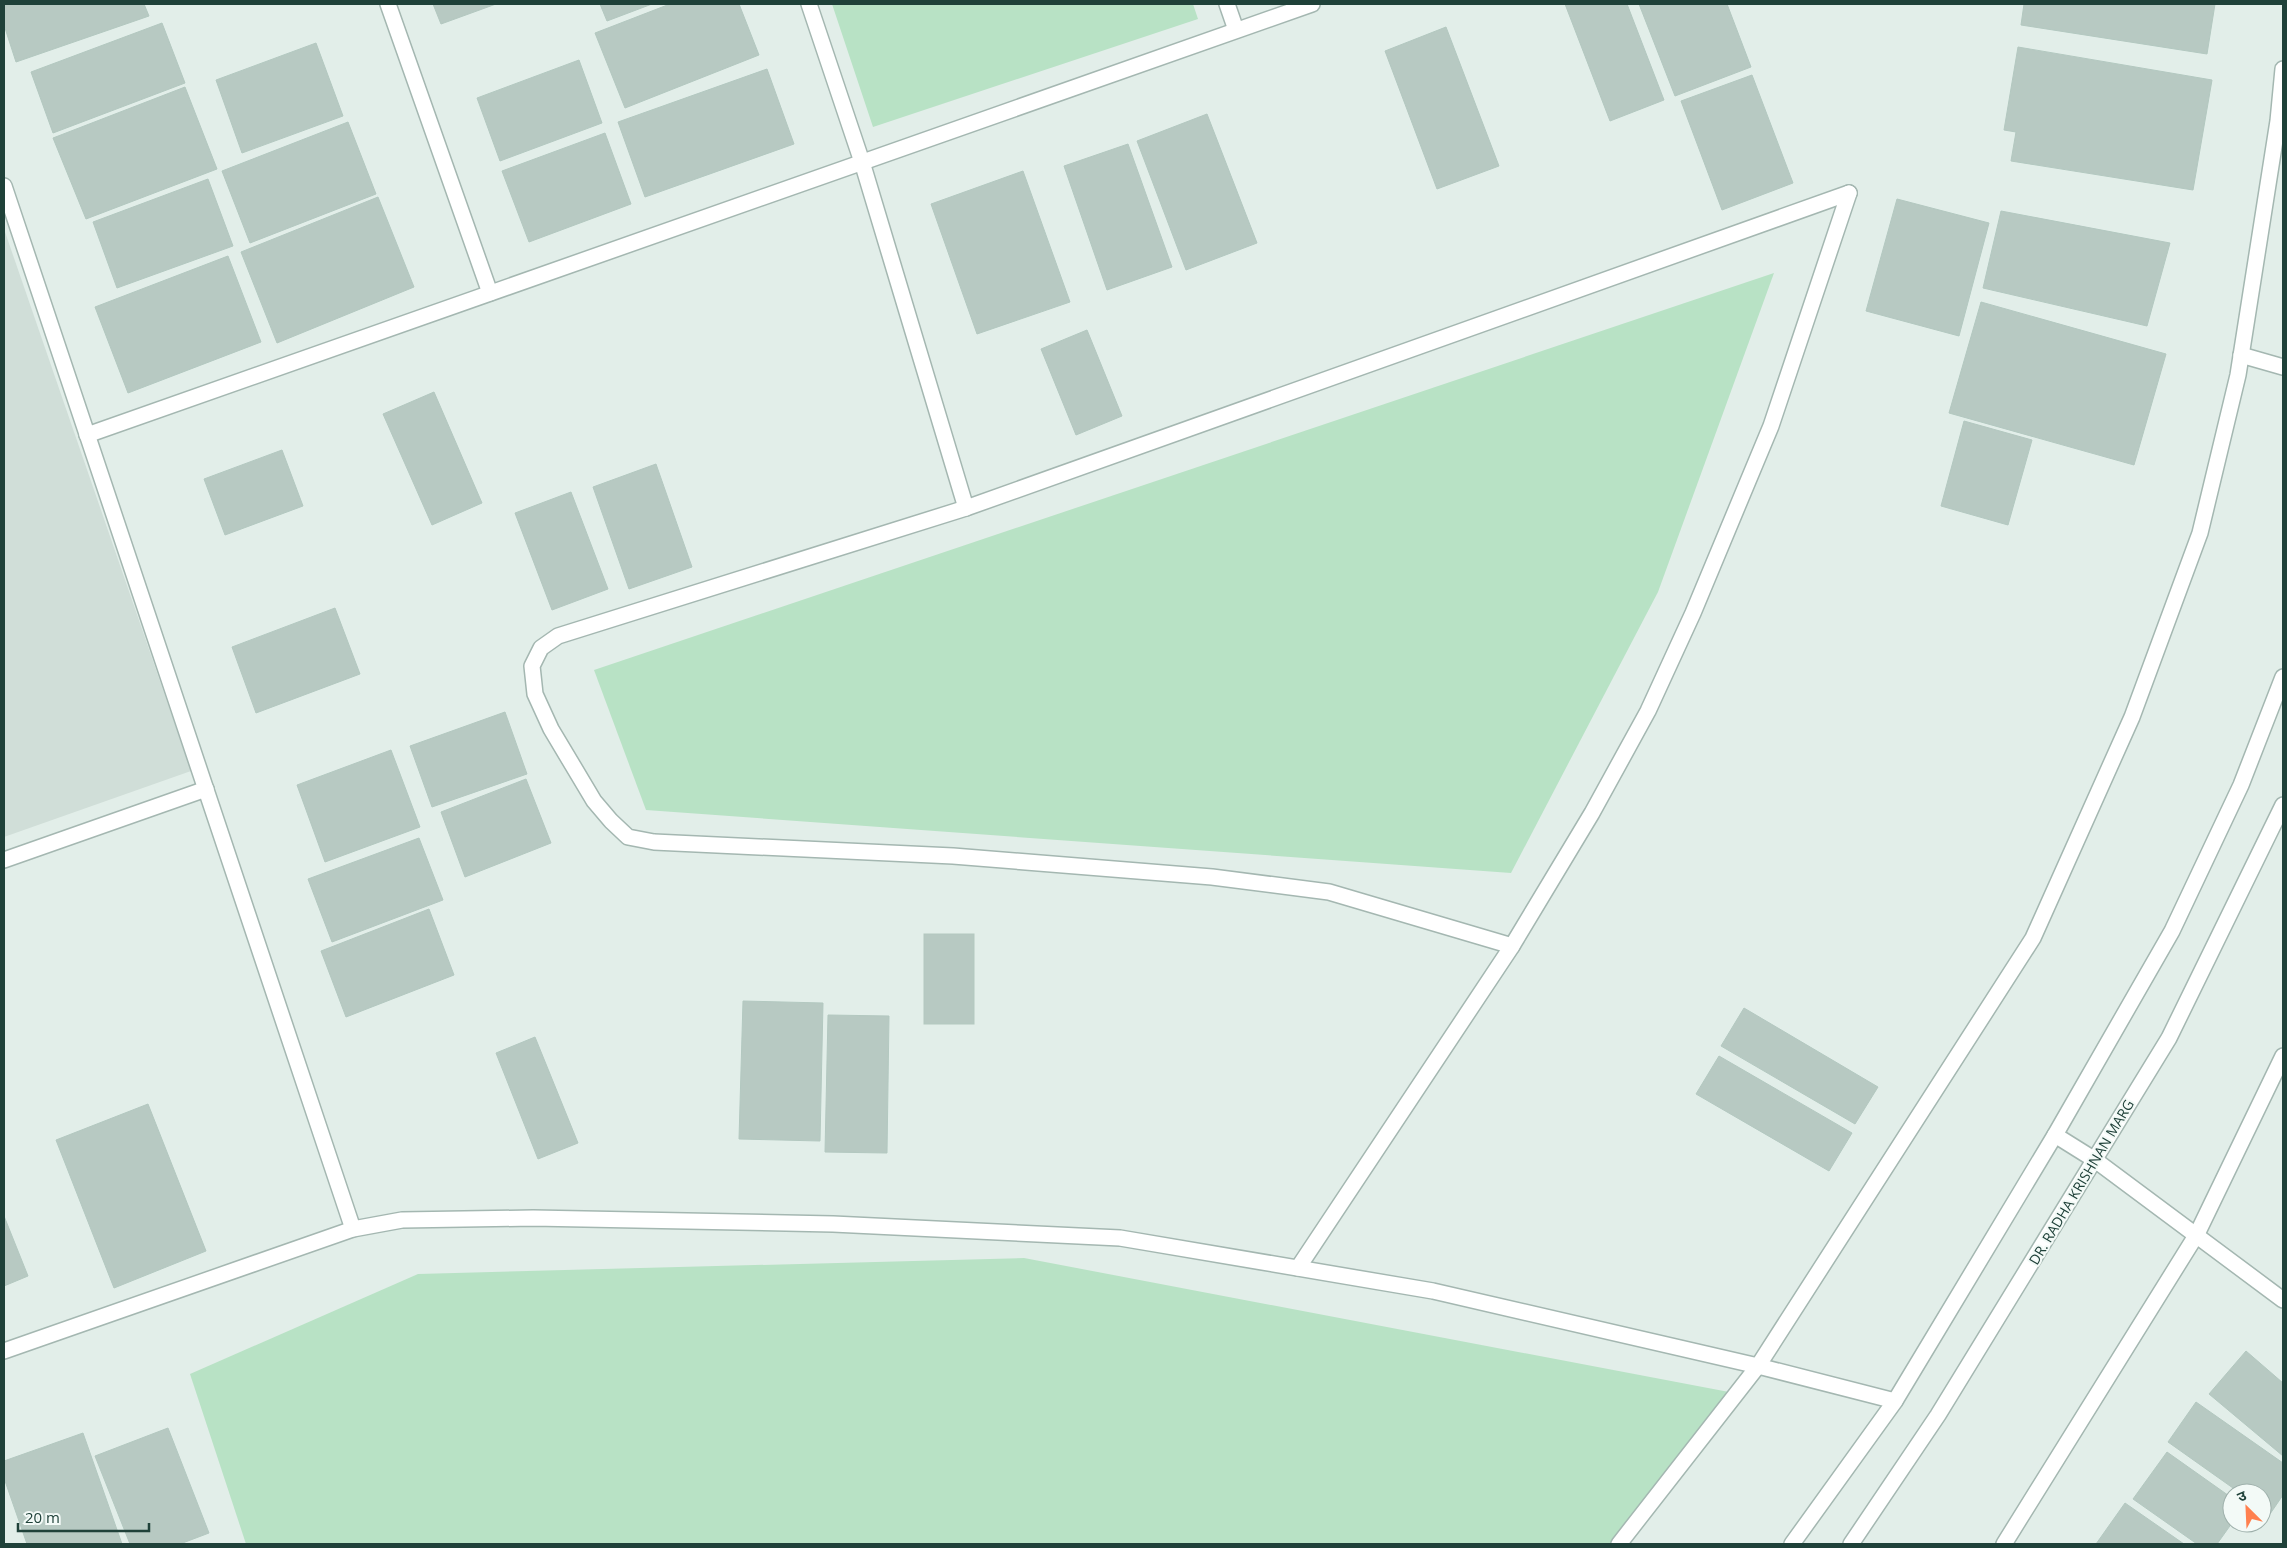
<svg xmlns="http://www.w3.org/2000/svg" width="2287" height="1548" viewBox="0 0 2287 1548" font-family="'Open Sans','Noto Sans Devanagari',sans-serif">
<style>
.built{fill:#d0ded8}
.green{fill:#b8e2c5}
.building{fill:#b7c9c2;stroke:#b3c8c0}
.lines{fill:none;stroke-linecap:round;stroke-linejoin:round}
.minor-casing{stroke:#a4b7b1;stroke-width:18}
.tertiary-casing{stroke:#a4b7b1;stroke-width:18}
.minor{stroke:#fff;stroke-width:15}
.tertiary{stroke:#fff;stroke-width:15}
.labels{text-anchor:middle;dominant-baseline:central;stroke-width:4;stroke-linejoin:round;paint-order:stroke}
.street-label{font-size:14px;fill:#1f4139;stroke:#f3faf7}
</style>
<rect width="100%" height="100%" fill="#e2eee9"/>
<!-- built -->
<path class="built" d="M4 229 191 771 4 837Z"/>
<!-- green -->
<g class="green">
<path d="M832 4H1193L1198 19 873 127Z"/>
<path d="M1774 273 1658 592 1511 873 646 810 594 670Z"/>
<path d="M1024 1258 1729 1392 1624 1544H246L190 1374 418 1274Z"/>
</g>
<!-- building -->
<g class="building">
<path d="M4 4H144L149 16 16 62 4 25Z"/>
<path d="M433 4H496L441 24Z"/>
<path d="M600 4H652L607 21Z"/>
<path d="M670 4H739L759 55 625 108 595 33Z"/>
<path d="M1565 4H1627L1664 100 1610 121Z"/>
<path d="M1639 4H1727L1751 67 1675 96Z"/>
<path d="M2024 4H2215L2207 54 2021 25Z"/>
<path d="M162 23 185 83 53 133 31 72Z"/>
<path d="M1446 27 1499 166 1437 189 1385 51Z"/>
<path d="M316 43 343 116 242 153 216 80Z"/>
<path d="M2018 47 2212 80 2193 190 2011 161 2016 132 2004 130Z"/>
<path d="M579 60 602 123 500 161 477 98Z"/>
<path d="M767 69 794 144 645 197 618 122Z"/>
<path d="M1752 75 1793 183 1722 210 1681 101Z"/>
<path d="M185 87 217 169 86 219 53 138Z"/>
<path d="M1207 114 1257 243 1186 270 1137 141Z"/>
<path d="M348 122 376 194 250 243 222 171Z"/>
<path d="M605 133 631 204 529 242 502 171Z"/>
<path d="M1128 144 1172 267 1107 290 1064 166Z"/>
<path d="M1023 171 1070 302 977 334 931 204Z"/>
<path d="M208 179 233 246 117 288 93 222Z"/>
<path d="M378 197 414 287 277 343 241 252Z"/>
<path d="M1897 199 1989 223 1959 336 1866 311Z"/>
<path d="M2001 211 2170 243 2147 326 1983 288Z"/>
<path d="M228 256 261 342 128 393 95 307Z"/>
<path d="M1981 302 2166 354 2134 465 1949 413Z"/>
<path d="M1087 330 1122 416 1076 435 1041 349Z"/>
<path d="M434 392 482 503 432 525 383 414Z"/>
<path d="M1964 421 2032 440 2008 525 1941 506Z"/>
<path d="M282 450 303 506 225 535 204 479Z"/>
<path d="M656 464 692 567 629 589 593 487Z"/>
<path d="M571 492 608 589 552 610 515 513Z"/>
<path d="M335 608 360 674 256 713 232 647Z"/>
<path d="M505 712 527 774 432 807 410 746Z"/>
<path d="M391 750 420 827 325 862 297 785Z"/>
<path d="M526 779 551 843 465 877 441 812Z"/>
<path d="M419 838 443 900 332 942 308 879Z"/>
<path d="M429 909 454 975 346 1017 321 951Z"/>
<rect x="924" y="934" width="50" height="90"/>
<path d="M743 1001 823 1003 820 1141 739 1139Z"/>
<path d="M1744 1008 1878 1087 1855 1124 1721 1046Z"/>
<path d="M828 1015 889 1016 887 1153 825 1152Z"/>
<path d="M535 1037 578 1143 538 1159 496 1053Z"/>
<path d="M1719 1056 1852 1133 1829 1171 1696 1094Z"/>
<path d="M148 1104 206 1251 114 1288 56 1140Z"/>
<path d="M4 1216 28 1276 4 1286Z"/>
<path d="M2246 1351 2283 1383V1456L2209 1394Z"/>
<path d="M2196 1402 2283 1463V1495L2270 1514 2262 1509V1493H2240L2168 1442Z"/>
<path d="M168 1428 209 1533 180 1544H130L95 1456Z"/>
<path d="M83 1433 122 1544H27L4 1478V1461Z"/>
<path d="M2167 1452 2232 1498V1523L2217 1544H2197L2133 1499Z"/>
<path d="M2125 1503 2184 1544H2096Z"/>
</g>
<g class="lines">
<defs>
<g id="minor">
<path d="M388 4 490 293"/>
<path d="M809 4 862 162 966 508"/>
<path d="M1227 4 1236 30"/>
<path d="M4 186 353 1229"/>
<path d="M2241 355 2283 367"/>
<path d="M87 435 1312 4"/>
<path d="M4 860 206 789"/>
<path d="M1512 946 1329 892 1212 877 953 856 654 842 628 837 611 821 594 801 551 729 535 694 532 666 541 648 558 636 966 508 1849 193"/>
<path d="M2055 1135 2095 1160 2283 1300"/>
<path d="M1298 1268 1512 946 1592 813 1648 711 1693 613 1771 426 1849 193"/>
<path d="M4 1351 353 1229 402 1220 533 1218 833 1224 1120 1238 1433 1291 1758 1366 1895 1401"/>
<path d="M1619 1544 1758 1366 2033 938 2132 717 2200 533 2238 375 2278 121 2283 69"/>
<path d="M2004 1544 2197 1234 2283 1056"/>
</g>
<g id="tertiary">
<path d="M1792 1544 1895 1401 2055 1135 2172 931 2241 785 2283 677"/>
<path d="M1851 1544 1938 1415 2169 1038 2283 805"/>
</g>
</defs>
<!-- minor casing -->
<use href="#minor" class="minor-casing"/>
<!-- tertiary casing -->
<use href="#tertiary" class="tertiary-casing"/>
<!-- minor -->
<use href="#minor" class="minor"/>
<!-- tertiary -->
<use href="#tertiary" class="tertiary"/>
</g>
<g class="labels">
<!-- street labels -->
<g class="street-label">
<text transform="translate(2081 1182) rotate(-59)">DR. RADHA KRISHNAN MARG</text>
</g>
</g>
<!-- border -->
<rect width="2287" height="1548" fill="none" stroke="#1f4139" stroke-width="10"/>
<!-- north arrow -->
<g transform="translate(2247 1508) rotate(336)"><circle r="24" fill="#f3faf7" stroke="#9eb0ab"/>
<path d="M0-4L9 19L0 12L-9 19Z" fill="#ff804f"/>
<text y="-8" font-size="14" font-weight="bold" text-anchor="middle" fill="#1f4139">उ</text>
</g>
<!-- scale -->
<path d="M18 1523v8h131v-8" fill="none" stroke="#1f4139" stroke-width="2.5"/>
<text x="25" y="1523" font-size="15" fill="#1f4139" stroke="#f3faf7" stroke-width="4" paint-order="stroke">20 m</text>
</svg>
